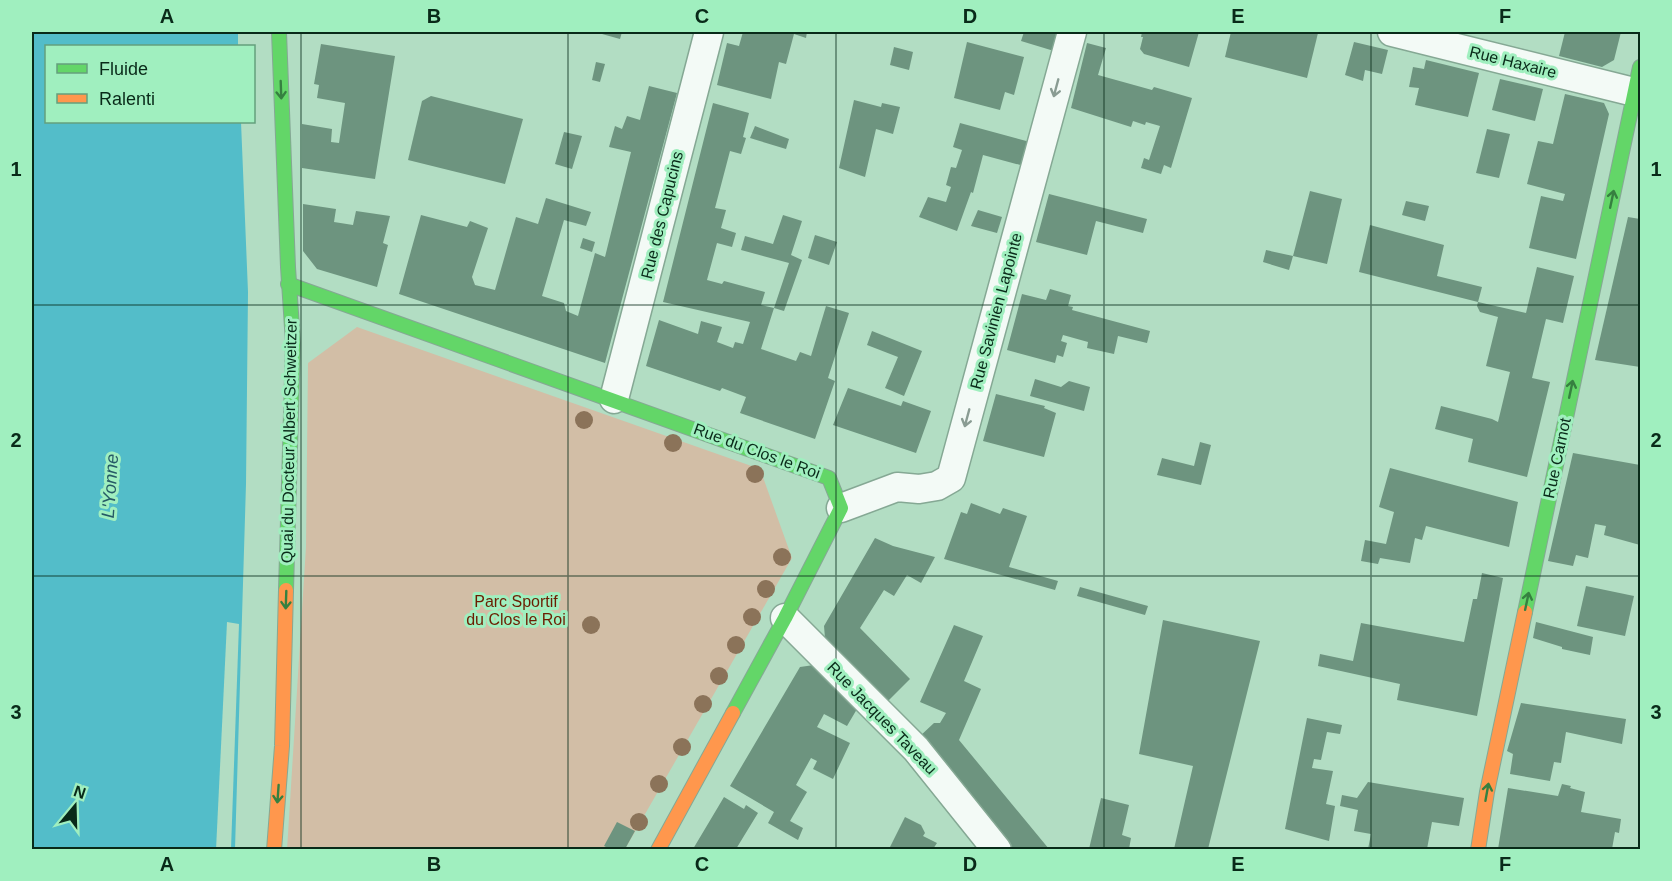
<svg xmlns="http://www.w3.org/2000/svg" width="1672" height="881" viewBox="0 0 1672 881" font-family="Arial,sans-serif">
<style>
.green{fill:#d2bea6}
.water{fill:#53bdc9}
.pier{fill:#b2ddc3}
.building{fill:#6d947f}
.lines{fill:none;stroke-linecap:round;stroke-linejoin:round}
.street-casing{stroke:#85a894;stroke-width:31}
.fast-casing{stroke:#85a894;stroke-width:16}
.slow-casing{stroke:#85a894;stroke-width:16}
.street{stroke:#f3faf6;stroke-width:28}
.fast{stroke:#63d668;stroke-width:14}
.slow{stroke:#ff974d;stroke-width:14}
.tree{fill:#8b7359}
.oneway{stroke:#8a9c93}
.oneway2{stroke:#368040}
.grid{fill:none;stroke:#092a19;stroke-width:1.5;stroke-opacity:0.55}
.labels{text-anchor:middle;dominant-baseline:central;stroke-width:6;stroke-linejoin:round;paint-order:stroke}
.street-label{font-size:16px;fill:#092a19;stroke:#a0efbf}
.park-label{font-size:16px;fill:#6b1d02;stroke:#a0efbf}
.water-label{font-size:18px;font-style:italic;fill:#265966;stroke:#a0efbf}
.neatline{fill:none;stroke:#092a19;stroke-width:2}
.grid-label{font-size:20px;text-anchor:middle;font-weight:bold;fill:#092a19}
</style>
<rect width="100%" height="100%" fill="#b2ddc3"/>
<!-- green -->
<path class="green" d="M357 327 760 469 792 558 625 849 287 850 306 547 308 363Z"/>
<!-- water -->
<path class="water" d="M32 32H238V46H46V122H241L248 292 246 484 235 849H32Z"/>
<!-- pier -->
<path class="pier" d="M227 622 239 624 231 849 216 850Z"/>
<!-- building -->
<g class="building">
<path d="M602 32H622L620 39 602 34Z"/>
<path d="M743 32H807L806 38 794 34 786 64 779 62 771 99 717 85 727 43 739 46Z"/>
<path d="M1024 32H1059L1054 51 1021 41Z"/>
<path d="M1142 32H1199L1189 67 1144 54 1140 49 1143 37H1141Z"/>
<path d="M1231 32H1311L1318 33 1307 78 1225 57Z"/>
<path d="M1565 32H1621L1614 60 1602 67 1559 56Z"/>
<path d="M967 42 1024 57 1014 95 1005 92 1000 110 954 98Z"/>
<path d="M1354 42 1388 50 1382 74 1365 70 1363 81 1345 75Z"/>
<path d="M1087 43 1106 48 1098 75 1152 90 1154 87 1192 98 1171 168 1164 165 1161 174 1141 168 1144 158 1149 160 1160 126 1146 122 1145 125 1133 121 1131 127 1071 108Z"/>
<path d="M321 44 395 56 375 179 302 168V124L332 129 331 142 339 143 345 103 317 98 319 85 314 84Z"/>
<path d="M894 47 913 52 909 70 890 65Z"/>
<path d="M1426 60 1479 73 1468 117 1415 105 1419 88 1409 87 1413 67 1424 69Z"/>
<path d="M596 62 605 64 600 82 592 80Z"/>
<path d="M1500 79 1543 89 1535 121 1492 110Z"/>
<path d="M649 86 677 93 605 363 399 294 421 215 467 227 470 221 488 228 472 277 475 285 495 290 516 217 538 224 546 198 591 212 586 226 564 220 542 296 564 303 566 311 578 316 595 253 605 257 631 152 609 147 615 126 622 129 627 116 640 120Z"/>
<path d="M1565 94 1604 103 1609 114 1576 259 1529 248 1541 196 1563 201 1565 194 1527 184 1538 141 1553 144Z"/>
<path d="M431 96 523 119 505 184 408 160 422 101Z"/>
<path d="M854 100 881 107 882 103 900 107 893 134 876 129 865 177 839 168Z"/>
<path d="M713 103 749 113 743 137 746 138 741 154 730 151 715 208 726 210 721 228 736 233 732 247 717 243 707 280 722 284 724 281 765 292 761 305 774 308 761 349 796 361 800 352 811 356 826 306 849 313 828 378 835 381 815 439 740 413 746 397 722 388 720 391 646 366 659 320 698 334 701 321 722 327 717 342 733 348 735 342 743 344 750 322 663 302Z"/>
<path d="M960 123 1030 142 1024 166 983 155 973 193 971 192 957 231 919 217 928 197 946 202 951 187 946 185 951 167 956 168 962 150 953 147Z"/>
<path d="M755 126 789 139 786 149 750 138Z"/>
<path d="M1487 129 1510 134 1499 178 1476 173Z"/>
<path d="M564 132 582 136 572 169 555 164Z"/>
<path d="M1310 191 1342 199 1327 264 1293 256 1289 270 1263 262 1266 250 1293 256Z"/>
<path d="M1049 194 1147 219 1143 233 1096 221 1087 255 1036 242Z"/>
<path d="M1406 201 1429 206 1425 221 1402 215Z"/>
<path d="M303 204 336 209 334 222 353 225 356 211 390 216 383 243 388 245 377 287 317 269 303 251Z"/>
<path d="M978 210 1002 217 997 233 971 226Z"/>
<path d="M783 215 802 221 791 255 802 260 784 311 774 308 789 263 741 250 745 236 773 244Z"/>
<path d="M1628 217 1640 219V367L1595 360Z"/>
<path d="M1370 225 1444 245 1437 276 1482 287 1478 302 1526 313 1537 267 1574 276 1563 323 1546 319 1532 378 1550 382 1527 477 1468 462 1473 439 1435 429 1441 406 1492 419 1498 422 1510 372 1486 366 1498 317 1480 312 1477 306 1478 302 1359 272Z"/>
<path d="M815 235 837 242 829 265 808 258Z"/>
<path d="M583 238 595 242 592 252 580 248Z"/>
<path d="M1050 289 1071 295 1068 306 1073 307 1072 310 1150 331 1147 343 1118 336 1114 354 1087 348 1088 342 1063 335 1061 341 1067 343 1063 357 1057 355 1055 363 1007 350 1022 294 1046 300Z"/>
<path d="M872 331 922 351 904 396 885 388 898 357 867 345Z"/>
<path d="M1035 379 1061 387 1069 381 1090 387 1084 411 1030 396Z"/>
<path d="M848 388 901 406 903 401 931 411 916 453 833 425Z"/>
<path d="M996 394 1045 406 1044 408 1056 413 1044 457 983 441Z"/>
<path d="M1200 442 1211 445 1201 485 1157 475 1162 458 1194 466Z"/>
<path d="M1573 453 1640 465V545L1604 535 1606 526 1595 524 1588 558 1576 555 1573 566 1548 561Z"/>
<path d="M1390 468 1518 502 1509 547 1426 526 1422 540 1415 538 1410 563 1380 558 1378 564 1361 561 1365 540 1386 544 1394 512 1379 507Z"/>
<path d="M971 503 1000 514 1003 508 1027 516 1009 567 1058 581 1055 590 944 559 961 512 967 514Z"/>
<path d="M875 538 893 546 935 557 921 583 907 575 894 596 884 590 860 628 910 679 887 702 825 638 824 626Z"/>
<path d="M1482 573 1503 578 1477 716 1397 700 1400 684 1318 666 1320 654 1353 661 1361 623 1464 642 1473 599H1477Z"/>
<path d="M1586 586 1634 596 1625 636 1577 626Z"/>
<path d="M1080 587 1148 606 1145 615 1077 596Z"/>
<path d="M1163 620 1260 641 1208 849H1174L1193 766 1139 754Z"/>
<path d="M1536 622 1593 637 1590 655 1562 649V647L1533 638Z"/>
<path d="M954 625 983 636 964 681 981 689 959 740 1049 849H1011L919 737 934 723H940L946 713 920 702Z"/>
<path d="M814 665 857 709 847 726 824 714 817 727 850 743 833 779 813 769 817 761 811 758 796 785 807 792 790 821 803 828 798 840 768 823 774 812 730 786 800 667Z"/>
<path d="M1521 703 1626 719 1622 744 1566 732 1561 763 1554 762 1550 781 1510 774 1513 754 1507 751Z"/>
<path d="M1307 718 1342 725 1340 734 1327 732 1321 760 1314 759 1312 768 1333 771 1326 804 1335 806 1329 841 1285 829Z"/>
<path d="M1368 782 1464 798 1459 826 1432 822 1427 849H1368L1371 834 1354 831 1358 810 1340 806 1342 795 1357 798Z"/>
<path d="M1562 784 1571 786 1570 788 1585 792 1581 812 1621 819 1619 833 1615 832 1612 849H1498L1508 788 1558 796Z"/>
<path d="M724 797 744 809 746 805 758 813 736 849H693Z"/>
<path d="M1101 798 1129 805 1122 835 1131 838 1129 849H1089Z"/>
<path d="M905 817 921 825 925 833 923 836 937 843 933 849H889Z"/>
<path d="M617 822 635 831 625 849H610L604 846Z"/>
</g>
<g class="lines">
<defs>
<g id="street">
<path d="M1392 32 1634 92"/>
<path d="M614 399 709 32"/>
<path d="M841 508 897 487 919 489 937 486 951 478 1072 32"/>
<path d="M785 618 916 749 997 850"/>
</g>
<g id="fast">
<path d="M279 32 288 267 293 343 286 590"/>
<path d="M288 284 829 478 841 508 785 618 733 713"/>
<path d="M1525 612 1640 67"/>
</g>
<g id="slow">
<path d="M274 850 282 746 286 590"/>
<path d="M658 850 733 713"/>
<path d="M1478 850 1487 792 1525 612"/>
</g>
</defs>
<!-- street casing -->
<use href="#street" class="street-casing"/>
<!-- fast casing -->
<use href="#fast" class="fast-casing"/>
<!-- slow casing -->
<use href="#slow" class="slow-casing"/>
<!-- street -->
<use href="#street" class="street"/>
<!-- fast -->
<use href="#fast" class="fast"/>
<!-- slow -->
<use href="#slow" class="slow"/>
</g>
<!-- trees -->
<g class="tree">
<circle cx="584" cy="420" r="9"/>
<circle cx="673" cy="443" r="9"/>
<circle cx="755" cy="474" r="9"/>
<circle cx="782" cy="557" r="9"/>
<circle cx="766" cy="589" r="9"/>
<circle cx="752" cy="617" r="9"/>
<circle cx="591" cy="625" r="9"/>
<circle cx="736" cy="645" r="9"/>
<circle cx="719" cy="676" r="9"/>
<circle cx="703" cy="704" r="9"/>
<circle cx="682" cy="747" r="9"/>
<circle cx="659" cy="784" r="9"/>
<circle cx="639" cy="822" r="9"/>
</g>
<!-- one-way arrows -->
<defs><path id="oneway-shaft" d="M-6 0H5M1.5-3L5.5 0L1.5 3" fill="none" stroke-width="1.6" stroke-linecap="round" stroke-linejoin="round" transform="scale(1.5)"/></defs>
<g class="oneway">
<use href="#oneway-shaft" transform="translate(1056 88) rotate(105)"/>
<use href="#oneway-shaft" transform="translate(967 418) rotate(105)"/>
</g>
<g class="oneway2">
<use href="#oneway-shaft" transform="translate(281 90) rotate(88)"/>
<use href="#oneway-shaft" transform="translate(1612 199) rotate(-78)"/>
<use href="#oneway-shaft" transform="translate(1571 389) rotate(-78)"/>
<use href="#oneway-shaft" transform="translate(286 600) rotate(92)"/>
<use href="#oneway-shaft" transform="translate(1527 601) rotate(-78)"/>
<use href="#oneway-shaft" transform="translate(1487 792) rotate(-80)"/>
<use href="#oneway-shaft" transform="translate(278 794) rotate(94)"/>
</g>
<!-- grid -->
<path class="grid" d="M301 32V850M568 32V850M836 32V850M1104 32V850M1371 32V850M32 305H1640M32 576H1640"/>
<g class="labels">
<!-- street labels -->
<g class="street-label">
<text transform="translate(1513 62) rotate(14)">Rue Haxaire</text>
<text transform="translate(662 215) rotate(-76)">Rue des Capucins</text>
<text transform="translate(996 311) rotate(-75)">Rue Savinien Lapointe</text>
<text transform="translate(289 441) rotate(-89)">Quai du Docteur Albert Schweitzer</text>
<text transform="translate(757 451) rotate(20)">Rue du Clos le Roi</text>
<text transform="translate(1557 458) rotate(-78)">Rue Carnot</text>
<text transform="translate(882 718) rotate(46)">Rue Jacques Taveau</text>
</g>
<!-- park labels -->
<g class="park-label">
<text x="516" y="601">Parc Sportif<tspan x="516" dy="18">du Clos le Roi</tspan></text>
</g>
<!-- water labels -->
<g class="water-label">
<text transform="translate(110 486) rotate(-86)">L'Yonne</text>
</g>
</g>
<!-- border -->
<rect width="1672" height="881" fill="none" stroke="#a0efbf" stroke-width="66"/>
<!-- legend -->
<rect x="45" y="45" width="210" height="78" fill="#a0efbf" stroke="#64a07d" stroke-width="1.5"/>
<rect x="57" y="64" width="30" height="9" fill="#63d668" stroke="#64a07d" stroke-width="1.5"/>
<text x="99" y="75" font-size="18" fill="#092a19">Fluide</text>
<rect x="57" y="94" width="30" height="9" fill="#ff974d" stroke="#64a07d" stroke-width="1.5"/>
<text x="99" y="105" font-size="18" fill="#092a19">Ralenti</text>
<!-- north arrow -->
<g transform="translate(75 806) rotate(19)" stroke="#a0efbf" stroke-width="4.5" paint-order="stroke">
<path d="M0-4.5L10 22L0 15L-10 22Z" fill="#092a19"/>
<text y="-9" font-size="16" font-weight="bold" text-anchor="middle" fill="#092a19">N</text>
</g>
<rect x="33" y="33" width="1606" height="815" class="neatline"/>
<g class="grid-label">
<text x="167" y="23">A</text>
<text x="434" y="23">B</text>
<text x="702" y="23">C</text>
<text x="970" y="23">D</text>
<text x="1238" y="23">E</text>
<text x="1505" y="23">F</text>
<text x="16" y="176">1</text>
<text x="1656" y="176">1</text>
<text x="16" y="447">2</text>
<text x="1656" y="447">2</text>
<text x="16" y="719">3</text>
<text x="1656" y="719">3</text>
<text x="167" y="871">A</text>
<text x="434" y="871">B</text>
<text x="702" y="871">C</text>
<text x="970" y="871">D</text>
<text x="1238" y="871">E</text>
<text x="1505" y="871">F</text>
</g>
</svg>
